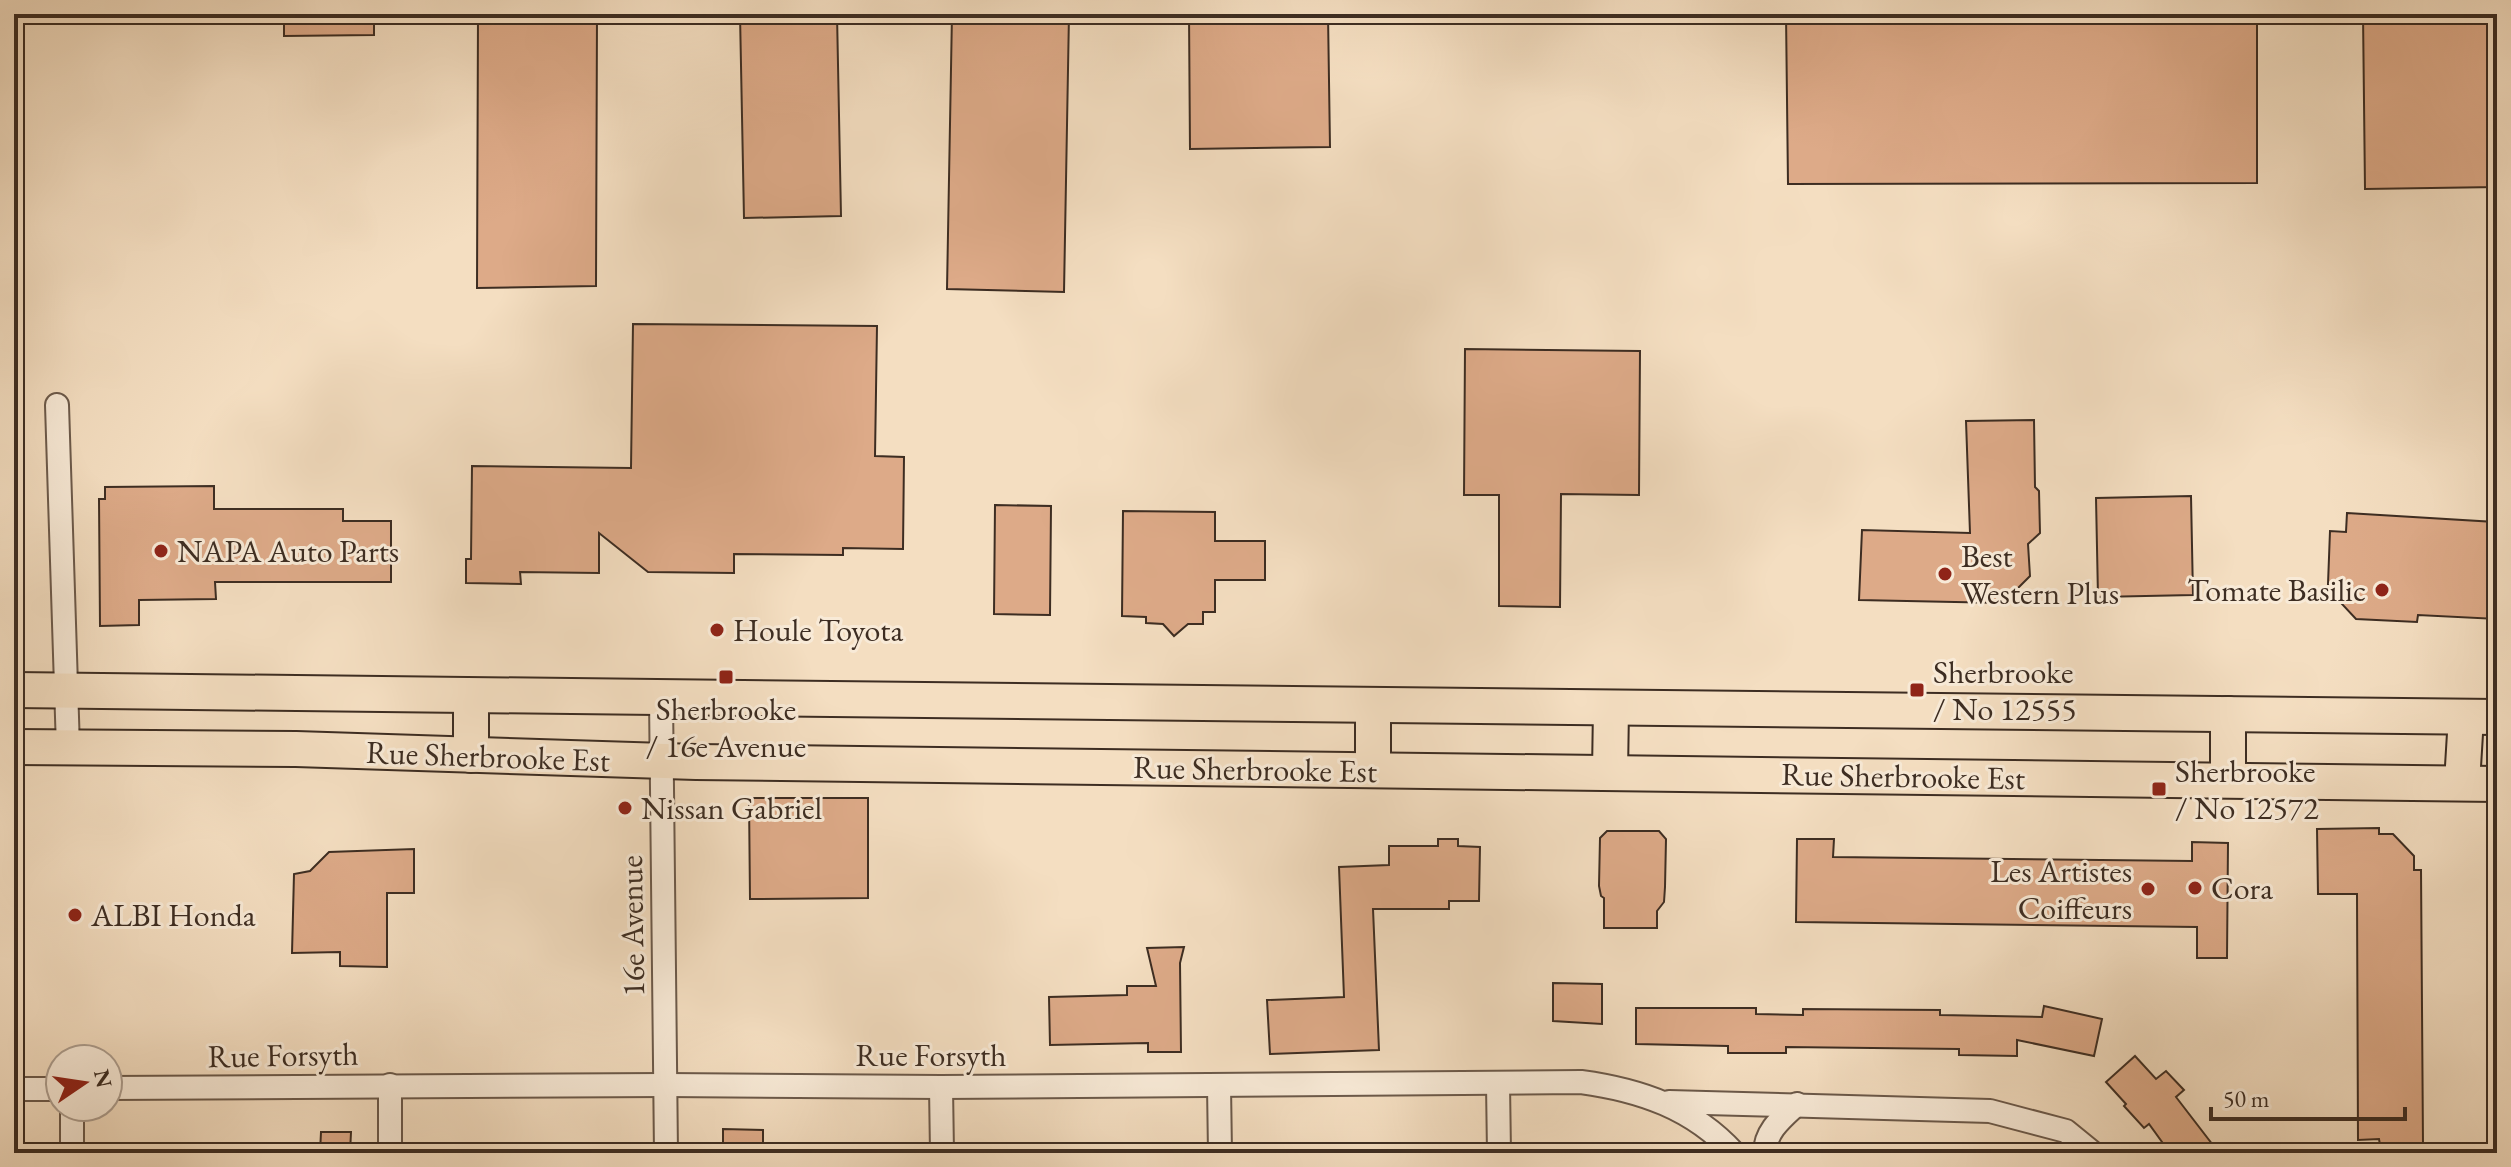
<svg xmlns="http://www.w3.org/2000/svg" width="2511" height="1167" viewBox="0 0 2511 1167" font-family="'EB Garamond',serif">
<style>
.building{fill:#da8;stroke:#3d2d22;stroke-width:2}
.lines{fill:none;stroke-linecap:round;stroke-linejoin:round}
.minor-casing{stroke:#6b594a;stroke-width:26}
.primary-casing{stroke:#3d2d22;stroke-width:38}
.minor{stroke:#f8ead7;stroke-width:22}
.primary{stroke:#f4dec1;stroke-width:34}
.poi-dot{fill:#8f2418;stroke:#f8ead7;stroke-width:3}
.labels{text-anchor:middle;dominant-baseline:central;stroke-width:6;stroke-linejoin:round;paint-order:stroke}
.poi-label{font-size:32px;fill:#3d2d22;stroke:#f8ead7;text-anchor:start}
.street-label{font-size:32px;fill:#3d2d22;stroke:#f8ead7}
</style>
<rect width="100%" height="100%" fill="#f4dec1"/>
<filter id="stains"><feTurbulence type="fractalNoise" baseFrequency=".0025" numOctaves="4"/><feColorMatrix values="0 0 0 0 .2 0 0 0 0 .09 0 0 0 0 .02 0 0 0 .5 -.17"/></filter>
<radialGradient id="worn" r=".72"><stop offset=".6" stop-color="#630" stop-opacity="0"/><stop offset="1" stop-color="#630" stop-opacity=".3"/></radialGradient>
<!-- building -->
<g class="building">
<path d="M284 14H374V35L284 36Z"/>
<path d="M478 14H597L596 286 477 288Z"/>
<path d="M740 14H837L841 216 744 218Z"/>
<path d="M952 14H1069L1064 292 947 289Z"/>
<path d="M1189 14H1328L1330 147 1190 149Z"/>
<path d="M1786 14H2257V183L1788 184Z"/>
<path d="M2363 14H2497V187L2365 189Z"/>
<path d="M633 324 877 326 875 456 904 457 903 549 843 548V555L734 554V573L648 572 599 533V573L520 572 521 584 466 583V559H471L472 466 631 468Z"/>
<path d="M1465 349 1640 351 1639 495 1561 494 1560 607 1499 606V495H1464Z"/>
<path d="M2034 420 2035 487 2039 491 2040 533 2028 544 2030 576 2003 603 1859 600 1862 530 1970 533 1966 421Z"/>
<path d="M214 486V509H343V521H391V582H215L216 599 139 600V625L100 626 99 499H105V487Z"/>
<path d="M2191 496 2193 595 2098 597 2096 498Z"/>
<path d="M995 505 1051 506 1050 615 994 614Z"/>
<path d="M1123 511 1215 512V541H1265V580H1215V612H1203V624H1188L1174 636 1163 624 1146 623V617L1122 616Z"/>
<path d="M2347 513 2495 522 2492 578 2497 579V619L2418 615 2417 622 2356 619 2341 603 2342 584H2328L2330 531 2346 532Z"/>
<path d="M749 798H868V898L750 899Z"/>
<path d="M2379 828V834H2393L2414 856V870H2421L2423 1145H2380L2379 1139 2358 1140 2357 894H2318L2317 829Z"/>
<path d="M1607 831H1659L1666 839 1665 887 1664 902 1657 911V928H1604V898L1601 896 1599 886 1600 838Z"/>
<path d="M1438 839H1458V846L1480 847 1479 901H1449V909H1373L1379 1050 1270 1054 1267 1000 1344 997 1339 867 1389 865V846H1438Z"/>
<path d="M1797 839H1834L1833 857 2192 861V842L2228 843 2227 958H2197V927L1796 922Z"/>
<path d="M414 849V893H387V967L340 966V952L292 953 294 874 310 871 329 852Z"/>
<path d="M1184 947 1180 963 1181 1052H1148V1043L1050 1045 1049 997 1127 995V986H1156L1147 948Z"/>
<path d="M1553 983 1602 984V1024L1553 1021Z"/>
<path d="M2044 1006 2102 1019 2094 1056 2017 1040V1056L1959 1055V1049L1786 1047V1053H1728V1046L1636 1044V1008H1756V1014L1803 1015V1009L1940 1010V1015L2042 1017Z"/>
<path d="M2135 1056 2156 1079 2166 1071 2184 1090 2176 1097 2219 1153H2170L2149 1124 2144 1128 2124 1106 2126 1104 2106 1082Z"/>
<path d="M723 1129 763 1130V1153H723Z"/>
<path d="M321 1132H351L350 1153H320Z"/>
</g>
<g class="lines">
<defs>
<g id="minor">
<path d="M57 405 68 748"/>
<path d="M661 698 666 1153"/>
<path d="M1498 1084 1499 1153"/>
<path d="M390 1085V1153"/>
<path d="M1219 1086 1220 1153"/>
<path d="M941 1087 942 1153"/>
<path d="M108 1088 666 1085 941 1087 1581 1082C1640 1090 1693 1108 1734 1153"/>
<path d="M14 1089H60"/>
<path d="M1669 1102 1990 1111 2066 1131 2093 1153"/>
<path d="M72 1107V1153"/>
<path d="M1765 1153C1765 1131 1782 1118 1797 1104"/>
</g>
<g id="primary">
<path d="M14 690 2497 717"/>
<path d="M14 747 296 749 696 762 2497 784"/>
<path d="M471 755V696"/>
<path d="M1373 770V705"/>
<path d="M1610 773 1611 708"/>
<path d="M2228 780V714"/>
<path d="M2462 783 2466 717"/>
</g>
</defs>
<!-- minor casing -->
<use href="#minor" class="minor-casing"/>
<!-- primary casing -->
<use href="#primary" class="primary-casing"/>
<!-- minor -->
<use href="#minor" class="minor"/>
<!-- primary -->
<use href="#primary" class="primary"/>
</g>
<!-- markers -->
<g class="poi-dot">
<circle cx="161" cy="551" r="8"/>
<circle cx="1945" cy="574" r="8"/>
<circle cx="2382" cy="590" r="8"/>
<circle cx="717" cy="630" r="8"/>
<rect x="718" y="669" width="16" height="16" rx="4"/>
<rect x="1909" y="682" width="16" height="16" rx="4"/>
<rect x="2151" y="781" width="16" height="16" rx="4"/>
<circle cx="625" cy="808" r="8"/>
<circle cx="2195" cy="888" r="8"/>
<circle cx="2148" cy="889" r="8"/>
<circle cx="75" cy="915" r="8"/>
</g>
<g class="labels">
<!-- poi labels -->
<g class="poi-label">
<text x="177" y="551">NAPA Auto Parts</text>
<text x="1961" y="556">Best<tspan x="1961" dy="37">Western Plus</tspan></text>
<text x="2366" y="590" text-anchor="end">Tomate Basilic</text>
<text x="733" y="630">Houle Toyota</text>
<text x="1933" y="672">Sherbrooke<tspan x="1933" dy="37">/ No 12555</tspan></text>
<text x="726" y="709" text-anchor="middle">Sherbrooke<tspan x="726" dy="37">/ 16e Avenue</tspan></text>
<text x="2175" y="771">Sherbrooke<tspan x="2175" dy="37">/ No 12572</tspan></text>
<text x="641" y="808">Nissan Gabriel</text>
<text x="2132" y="871" text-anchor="end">Les Artistes<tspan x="2132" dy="37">Coiffeurs</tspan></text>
<text x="2211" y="888">Cora</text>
<text x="91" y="915">ALBI Honda</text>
</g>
<!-- street labels -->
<g class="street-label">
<text transform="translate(488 756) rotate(2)">Rue Sherbrooke Est</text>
<text transform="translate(1255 769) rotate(1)">Rue Sherbrooke Est</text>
<text transform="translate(1903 776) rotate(1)">Rue Sherbrooke Est</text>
<text transform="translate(632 926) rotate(-91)">16e Avenue</text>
<text transform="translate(283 1055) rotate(-1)">Rue Forsyth</text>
<text x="931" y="1055">Rue Forsyth</text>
</g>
</g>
<!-- margin -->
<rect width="2511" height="1167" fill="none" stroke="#f4dec1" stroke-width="48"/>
<rect x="16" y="16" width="2479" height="1135" fill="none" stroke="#3d2d22" stroke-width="4"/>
<rect x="24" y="24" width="2463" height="1119" fill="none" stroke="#3d2d22" stroke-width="2"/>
<!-- north arrow -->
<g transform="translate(84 1083) rotate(77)"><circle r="38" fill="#f8ead7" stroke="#ad9e8f" stroke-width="2"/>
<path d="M0-6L14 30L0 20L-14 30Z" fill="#8f2418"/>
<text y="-12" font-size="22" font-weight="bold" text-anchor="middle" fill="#3d2d22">N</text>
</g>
<!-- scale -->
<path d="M2211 1107v12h194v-12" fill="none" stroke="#3d2d22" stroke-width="4"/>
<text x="2223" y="1107" font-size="24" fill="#3d2d22" stroke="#f8ead7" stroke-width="6" paint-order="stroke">50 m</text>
<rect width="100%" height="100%" filter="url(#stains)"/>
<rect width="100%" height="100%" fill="url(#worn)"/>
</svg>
